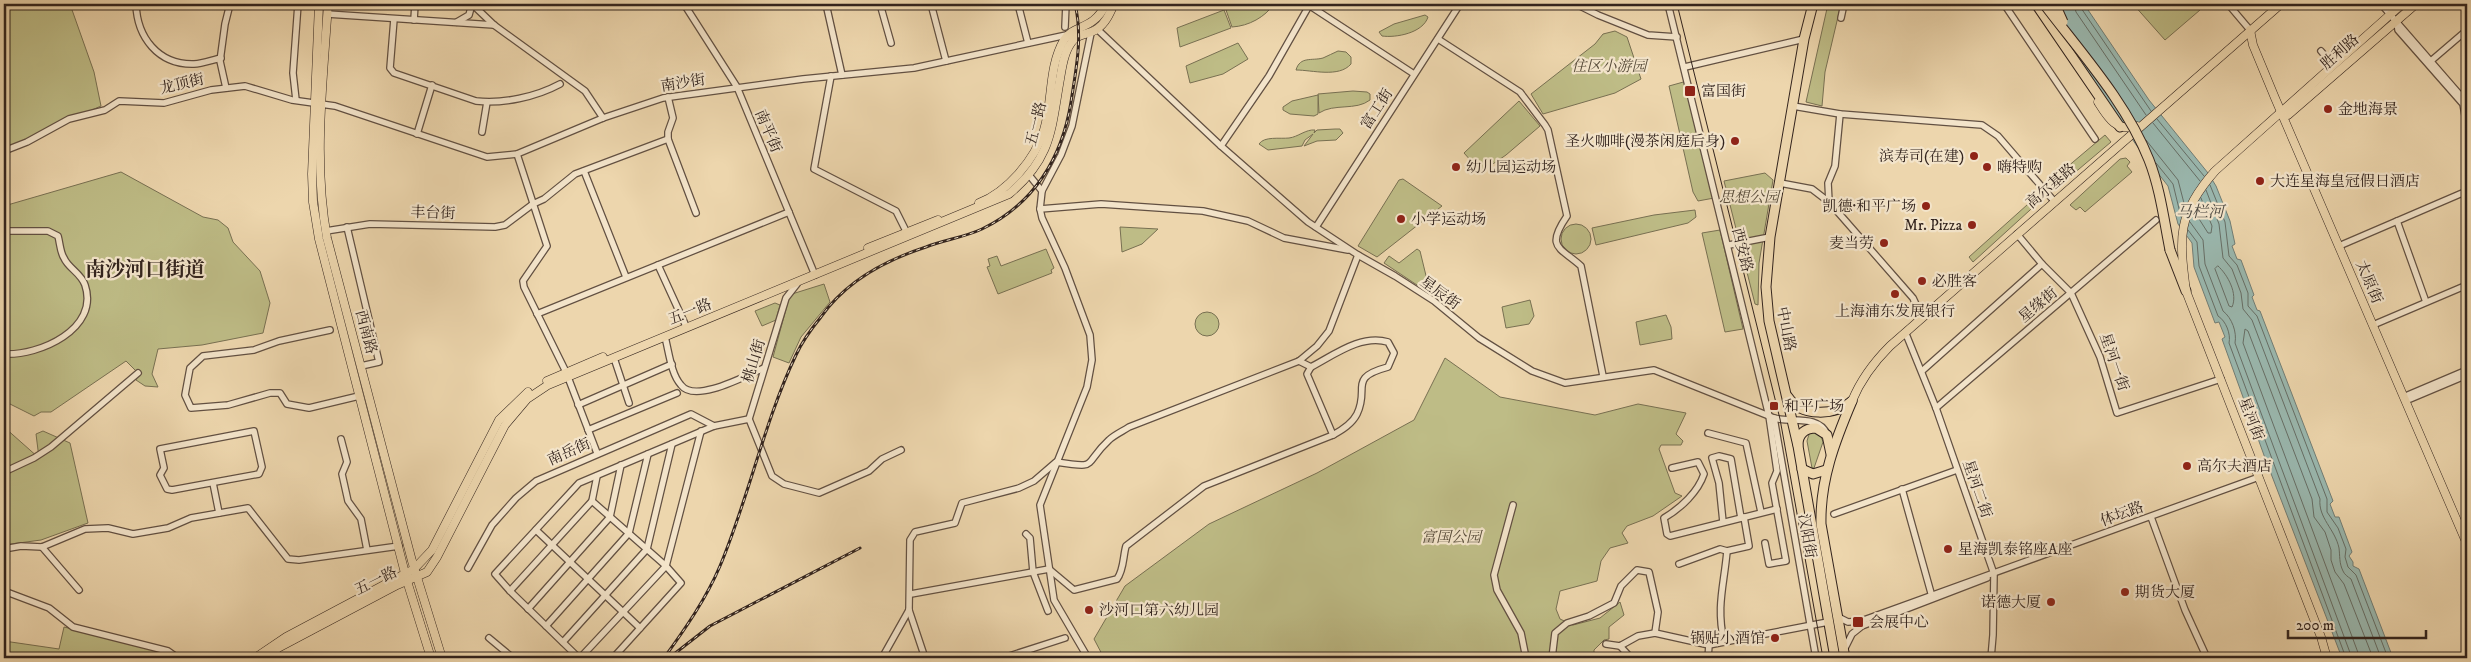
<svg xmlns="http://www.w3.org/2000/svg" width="2471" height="662" viewBox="0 0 2471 662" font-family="'IM FELL DW Pica','Noto Serif SC',serif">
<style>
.green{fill:#bebc86;stroke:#787052}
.water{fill:#9ab8af;stroke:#717d75}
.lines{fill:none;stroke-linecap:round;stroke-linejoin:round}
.shore{stroke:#666e66;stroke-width:1}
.minor-casing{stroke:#625042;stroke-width:8}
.major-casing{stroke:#33241e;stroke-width:9}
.highway-casing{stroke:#33241e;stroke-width:11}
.minor{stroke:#f3e4ca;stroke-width:5.5}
.major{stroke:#edd6ad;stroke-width:8}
.highway{stroke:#edd6ad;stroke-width:9}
.tram{stroke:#33241e;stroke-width:1}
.rail-casing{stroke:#33241e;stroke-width:3}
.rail{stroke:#f3e4ca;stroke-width:1;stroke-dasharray:4;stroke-linecap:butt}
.highway-bridge-casing{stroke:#33241e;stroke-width:11;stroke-linecap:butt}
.highway-bridge{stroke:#edd6ad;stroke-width:9}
.poi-dot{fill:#8f2418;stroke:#f3e4ca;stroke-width:2}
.labels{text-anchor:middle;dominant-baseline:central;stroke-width:4.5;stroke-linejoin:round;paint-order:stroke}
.street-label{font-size:15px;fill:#33241e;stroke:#f3e4ca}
.park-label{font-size:15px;font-style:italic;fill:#564a38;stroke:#f3e4ca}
.poi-label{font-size:15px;fill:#33241e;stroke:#f3e4ca;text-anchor:start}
.water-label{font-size:16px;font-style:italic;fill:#4d4942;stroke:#f3e4ca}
.district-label{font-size:20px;font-weight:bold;fill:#33241e;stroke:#f3e4ca}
</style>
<rect width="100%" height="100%" fill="#edd6ad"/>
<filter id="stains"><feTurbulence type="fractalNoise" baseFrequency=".004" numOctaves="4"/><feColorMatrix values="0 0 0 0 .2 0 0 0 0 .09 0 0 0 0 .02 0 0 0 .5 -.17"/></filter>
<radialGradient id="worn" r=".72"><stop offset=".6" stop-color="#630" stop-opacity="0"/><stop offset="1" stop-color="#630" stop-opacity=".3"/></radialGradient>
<!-- green -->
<g class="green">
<path d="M4 4H68L71 7 94 72 101 106 4 149Z"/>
<path d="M1242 4H1274C1265 17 1249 26 1232 27L1226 10Z"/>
<path d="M1828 4H1841L1825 72 1822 106 1806 102Z"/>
<path d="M2133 4H2195L2200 10 2165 40Z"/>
<path d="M1224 10 1231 28 1180 47 1177 28Z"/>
<path d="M1425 15 1428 17C1423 33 1396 38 1382 36L1379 32 1394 24Z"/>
<path d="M1615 31 1627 37 1641 79 1615 93 1543 114 1531 94 1595 44 1603 34Z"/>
<path d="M1238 43 1248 59 1223 74 1190 83 1186 66Z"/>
<path d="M1338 51 1346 52 1351 57V64C1339 78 1312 70 1296 70 1300 56 1312 61 1323 58 1328 56 1333 53 1338 51Z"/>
<path d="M1687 81 1714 198 1698 201 1693 192 1669 86Z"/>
<path d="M1353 91 1367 92 1370 94V100C1356 111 1334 103 1319 113L1318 94Z"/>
<path d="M1318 95V114L1314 116 1290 114 1283 110V107L1292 101Z"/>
<path d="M1519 101 1540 126 1506 155 1481 172 1464 153Z"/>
<path d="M1335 129H1340L1343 133 1336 140 1317 141 1304 146 1313 134 1305 140 1302 146 1268 150 1259 144C1264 136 1280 139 1289 138 1298 137 1306 129 1315 130L1314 133 1317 130Z"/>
<path d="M2105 135 2111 142 2053 191 2047 184Z"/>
<path d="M2126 158 2130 162 2127 166 2132 172 2085 212 2080 207 2076 210 2070 205 2120 159Z"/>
<path d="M121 172 203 217 218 220 228 228 233 242 260 271 270 303 263 333 202 345 158 349 152 374 158 387 145 386 136 380V371L126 361 51 412H41L34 416 4 401V206Z"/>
<path d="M1765 173 1773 180 1759 263 1758 305 1755 304 1724 181Z"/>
<path d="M1403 179 1442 206 1377 257 1358 246 1399 180Z"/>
<path d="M2037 196 2041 200 1973 262 1969 257Z"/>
<path d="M1695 210 1696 217 1688 223 1596 245 1592 228 1654 215Z"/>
<circle cx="1576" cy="239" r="15"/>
<path d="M1120 227 1158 229 1142 244 1122 252Z"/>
<path d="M1720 230 1743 329 1725 332 1702 233Z"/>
<path d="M1046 249 1054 268 1051 270 1052 273 998 294 987 267 990 266 988 259 997 256 1001 266Z"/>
<path d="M1417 249 1420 251 1429 288 1426 291 1384 263 1389 256 1399 263Z"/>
<path d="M824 284 830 302 801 337 789 363 773 357 789 298 792 294Z"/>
<path d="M1530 300 1534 316 1529 324 1506 328 1502 307Z"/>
<path d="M775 303 780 305 776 320 762 326 755 311Z"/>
<circle cx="1207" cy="324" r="12"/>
<path d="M1666 315 1671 327 1672 339 1640 345 1636 322Z"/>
<path d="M1445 358 1500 397 1595 415 1638 404 1686 413 1676 434 1683 441 1681 445H1661L1659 449 1675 493 1682 496 1653 516 1627 526 1622 533 1628 543 1610 548 1601 561 1597 581 1560 591 1556 609 1560 619 1573 625 1600 618 1620 602 1624 615 1609 627V639L1604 640 1594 650V658H1104L1094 639 1125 586 1209 524 1317 473 1414 420Z"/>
<path d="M4 427 39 458 36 434 43 431 70 443 88 523 41 540 4 545Z"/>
<path d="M1810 431 1820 433 1823 442 1814 468H1812L1807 441Z"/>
<path d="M64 627 153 648 171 658H4V641L59 649Z"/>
</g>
<!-- water -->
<path class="water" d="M2040 4H2084L2149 100 2208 173 2216 186 2230 221 2235 244 2232 246 2237 259 2241 260 2254 295 2252 297 2257 310 2260 311 2333 501 2330 504 2335 517H2339L2352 552 2349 556 2353 562V566L2359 569 2393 658H2342L2265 458 2222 339 2225 337 2219 322 2215 323 2194 267 2192 243 2178 224 2168 186 2139 149Z"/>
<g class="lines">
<!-- shore -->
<g class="shore">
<path d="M2074 4 2076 12 2146 115"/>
<path d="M2080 4 2081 8 2151 111"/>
<path d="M2157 119 2204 176"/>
<path d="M2153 123 2200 181"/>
<path d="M2146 140 2178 180 2185 207"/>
<path d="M2156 163 2173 184 2181 217"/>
<path d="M2210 185 2225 222 2229 256 2237 265 2248 293V306L2257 316 2327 499V512L2338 528 2346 549 2345 557 2348 567 2356 575 2388 658"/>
<path d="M2206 190 2219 224 2223 258 2232 269 2241 293 2243 309 2252 320 2320 499C2318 518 2335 529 2339 548 2340 556 2339 563 2343 571 2344 574 2348 577 2351 579L2381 658"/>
<path d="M2194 211 2208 233H2211L2212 226 2201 198"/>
<path d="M2190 222 2203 240 2205 264 2223 311C2232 318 2237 332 2235 343L2352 658"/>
<path d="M2188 230 2197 242 2199 266 2218 316C2226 321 2231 334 2229 343L2346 658"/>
<path d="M2218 266C2228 275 2238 294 2232 307L2229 306 2215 269Z"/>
<path d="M2360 658 2243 343 2245 329 2248 331 2312 499 2314 517 2325 532 2331 550V560L2335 572 2344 584 2373 658"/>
</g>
<defs>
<g id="minor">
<path d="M136 4C137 37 158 65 194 64 202 64 212 60 221 58"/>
<path d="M472 4 494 25 585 91 603 118"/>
<path d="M684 4 737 87 815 275"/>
<path d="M826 4 842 75"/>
<path d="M880 4 891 43"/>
<path d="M931 4 946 61"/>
<path d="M1018 4 1028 43"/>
<path d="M1307 4 1414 74"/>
<path d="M1576 4 1598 15 1648 35 1677 37"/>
<path d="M1668 4 1769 416 1777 471 1772 483 1786 561 1769 564 1765 543"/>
<path d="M2004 4 2095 139"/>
<path d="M2228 4 2250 30"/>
<path d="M2381 4 2467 103"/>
<path d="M989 5 996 4"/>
<path d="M327 14 494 25"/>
<path d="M1841 18 1844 4"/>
<path d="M394 19 390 68 394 73 476 101C503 104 536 97 560 84"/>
<path d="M414 20 415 4"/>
<path d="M457 22 469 15 472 4"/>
<path d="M2397 22 2398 30 2463 104 2467 127"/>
<path d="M1065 27 1066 4"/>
<path d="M1097 29 1221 146 1308 222 1358 255 1395 276 1434 301 1479 338 1532 371 1565 383 1654 370 1774 418C1791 423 1818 414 1827 434"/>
<path d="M1438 39 1520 92 1545 125 1548 130 1567 216C1545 248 1560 247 1581 266L1603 376"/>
<path d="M2321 51 2333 65"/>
<path d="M2432 60 2467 30"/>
<path d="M1685 67 1804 39"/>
<path d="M831 76 814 169 896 211 908 235"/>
<path d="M226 88 220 61 225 24 230 4"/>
<path d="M668 97 673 118 668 132V139L696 213"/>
<path d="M296 100 293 73 298 4"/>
<path d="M1793 106 1840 114 1982 125 1998 136 2054 201"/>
<path d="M482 132 487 102"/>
<path d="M417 134 432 85"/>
<path d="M1221 146 1269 76 1310 4"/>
<path d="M4 151 27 142 69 119 105 110 119 101 164 103 211 90 245 86 292 100 335 106 487 157 517 154 603 118 663 98 803 79 914 68 1071 34"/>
<path d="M517 154 547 246 523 281 524 287 566 372 597 453"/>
<path d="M584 171 626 277"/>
<path d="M1029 175 1042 191 1040 209 1042 218 1065 268 1090 335 1092 360 1087 387 1040 505 1054 600 1088 658"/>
<path d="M1780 183 1812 189 1829 202 1913 298 1920 313 1918 321"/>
<path d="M1042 191 1061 155 1072 126 1091 33"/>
<path d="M1829 202 1828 183 1835 166 1840 114"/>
<path d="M1040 209 1101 204 1203 211 1248 221 1284 238 1348 250"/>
<path d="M2397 221 2426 302"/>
<path d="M347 227 379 362 361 366"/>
<path d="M1316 227 1460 4"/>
<path d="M4 231H48L58 236C60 243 60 252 64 258 68 268 81 273 85 285 100 329 39 356 4 354"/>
<path d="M326 231 370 224 495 227 505 225 533 204 544 199 575 174 668 139"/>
<path d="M2017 234 2042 264 2071 293 2100 357 2117 413 2221 379"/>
<path d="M1729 245 1770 237"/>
<path d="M2339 246 2467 191"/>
<path d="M658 265 685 324"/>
<path d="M537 314 789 212"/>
<path d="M2373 325 2467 285"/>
<path d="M330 330 279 341 254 350 203 356 190 368 185 395 191 408 228 405 270 393H280L287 404 309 408 359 396"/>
<path d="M1906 334 1936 408 1994 574 1993 635 1991 658"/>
<path d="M665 337C669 352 671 374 681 385 695 404 747 375 764 368"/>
<path d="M614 358 629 403"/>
<path d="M1311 367 1307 374 1333 435"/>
<path d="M1922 371 2042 264"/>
<path d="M2405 399 2408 395 2467 370"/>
<path d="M2405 399H2410L2467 375"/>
<path d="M578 405 672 364"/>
<path d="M1936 408 2156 220"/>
<path d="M1774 418 1816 658"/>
<path d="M749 419 772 476 784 484 819 493 869 471 882 459 901 450"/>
<path d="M749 419 786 298 797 284"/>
<path d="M588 430 677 393"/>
<path d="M254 431 262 467 259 474 172 490 167 489 160 475 164 468 160 449Z"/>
<path d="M1708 433 1746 443 1761 512"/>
<path d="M341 439 347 462 342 474 348 501 361 519 367 550"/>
<path d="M1672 468 1698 462 1704 474C1698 492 1681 508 1664 518L1667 534 1670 536 1777 509"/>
<path d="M4 472 34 458 51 447 138 373"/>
<path d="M213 483 219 513"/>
<path d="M1902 489 1931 593"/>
<path d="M592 501 666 566 681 583 613 658"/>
<path d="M1513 505 1494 575 1497 590 1521 633 1526 658"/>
<path d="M1834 514 1957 470"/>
<path d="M2151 517 2185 610 2207 658"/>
<path d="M1723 522 1719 483 1712 458 1719 456 1731 459 1741 518"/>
<path d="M536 530 640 628"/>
<path d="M1026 534 1030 538 1033 572 1048 611"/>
<path d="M42 547 79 590"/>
<path d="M4 549 21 546 42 547 85 529 108 528 133 534 168 528 191 518 248 508 288 559 299 560 399 546"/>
<path d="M1679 564 1720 549 1727 551 1749 546 1744 517"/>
<path d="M468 568 492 525 516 498 536 481 691 414 714 426"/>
<path d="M4 591 49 608 73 627 168 651 178 658"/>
<path d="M510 591 592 501 597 476"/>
<path d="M911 594 1049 569 1074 590 1117 579C1124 570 1123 556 1126 546L1204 486 1333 435C1342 430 1352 424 1357 414 1370 388 1347 378 1388 367L1394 353 1388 342C1361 334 1334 355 1311 367L1299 361"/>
<path d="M528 609 610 517 621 465"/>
<path d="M909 610 925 658"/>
<path d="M1838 617 1848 622 1861 621 2259 477"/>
<path d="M546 626 629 533 648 454"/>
<path d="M489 638 513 658"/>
<path d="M563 642 647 549 672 444"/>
<path d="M1724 642C1716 606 1724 586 1727 551"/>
<path d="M1606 644 1620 646 1638 636 1655 633 1709 645 1828 622"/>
<path d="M1620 646 1631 658"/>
<path d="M1845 648 1852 634 1862 626 1987 578"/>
<path d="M579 658 510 591 495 574 579 483 714 426 749 419"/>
<path d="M580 658 666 566 701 431"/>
<path d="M882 658 909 610 910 540 915 532 955 523 962 503 1019 488 1034 481 1056 462C1100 469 1082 465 1109 440 1114 435 1123 431 1129 427L1299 361 1317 346 1329 331 1358 255"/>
<path d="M1003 658 1065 638"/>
<path d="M1552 658 1555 633 1567 623 1589 616 1614 603 1621 586 1637 570 1649 572 1658 612 1655 633"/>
<path d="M1708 658 1709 645"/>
</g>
<g id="major">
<path d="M319 4 312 174 313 202 319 239 407 581 431 658"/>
<path d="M328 4C323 81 313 161 327 238L412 561 442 658"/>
<path d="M2250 30 2253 45 2275 98 2467 544"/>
<path d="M2098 102C2108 118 2116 132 2137 126"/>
<path d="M2281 111 2288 115 2416 4"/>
<path d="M979 203C1007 192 1035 160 1044 130 1053 101 1048 67 1064 40 1074 24 1093 31 1106 4"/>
<path d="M868 248 938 220"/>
<path d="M547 381 603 357"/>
<path d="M1852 401C1861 379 1873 363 1890 346L2281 4"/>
<path d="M255 658 286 637 414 569 432 550 499 420 528 392"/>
<path d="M265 658 278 648 397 585 427 572 437 557 505 425 527 399 548 385 1009 194C1052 158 1051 130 1060 79 1062 67 1064 53 1071 43 1077 33 1089 35 1097 29 1106 23 1110 13 1114 4"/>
<path d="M2327 658 2321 637 2186 291C2179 237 2177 214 2215 171L2402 4"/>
</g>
<g id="highway">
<path d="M1813 4 1804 39 1770 237 1766 287 1769 321 1798 446 1835 658"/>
<path d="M2036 4 2120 127"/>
<path d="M2170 250 2186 291"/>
<path d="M1788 397C1801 417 1835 416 1852 401"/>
<path d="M1798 445C1798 434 1805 428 1816 428L1827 435 1831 454"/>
<path d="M1802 469 1813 474 1826 470"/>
<path d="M1845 658 1821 524C1820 480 1835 441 1852 401"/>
</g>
</defs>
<!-- minor casing -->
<use href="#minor" class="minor-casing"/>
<!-- major casing -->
<use href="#major" class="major-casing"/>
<!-- highway casing -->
<use href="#highway" class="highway-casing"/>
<!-- minor -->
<use href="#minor" class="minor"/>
<!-- major -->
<use href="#major" class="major"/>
<!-- highway -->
<use href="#highway" class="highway"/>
<!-- tram -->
<path class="tram" d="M1677 4 1780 419 1823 658"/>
<defs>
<g id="rail">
<path d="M664 658C685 629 706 599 720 566 749 497 764 422 796 355 802 342 812 328 821 317 846 281 886 260 926 247 944 240 965 237 982 229 1034 204 1062 158 1071 102 1076 69 1083 37 1075 4"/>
<path d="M669 658 710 626 860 548"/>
</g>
</defs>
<!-- rail casing -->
<use href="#rail" class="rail-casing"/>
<!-- rail -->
<use href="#rail" class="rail"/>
<defs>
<g id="highway-bridge">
<path d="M2044 4C2081 53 2126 102 2149 160 2160 188 2164 220 2170 250"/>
<path d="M2055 4 2063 22"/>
</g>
</defs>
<!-- highway-bridge casing -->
<use href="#highway-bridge" class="highway-bridge-casing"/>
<!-- highway-bridge -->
<use href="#highway-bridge" class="highway-bridge"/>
</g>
<!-- markers -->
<g class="poi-dot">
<rect x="1684" y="85" width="12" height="12" rx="2.5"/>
<circle cx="2328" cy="109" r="5"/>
<circle cx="1735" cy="141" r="5"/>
<circle cx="1974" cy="156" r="5"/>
<circle cx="1456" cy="167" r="5"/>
<circle cx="1987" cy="167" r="5"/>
<circle cx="2260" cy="181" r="5"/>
<circle cx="1926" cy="206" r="5"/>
<circle cx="1401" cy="219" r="5"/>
<circle cx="1972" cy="225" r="5"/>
<circle cx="1884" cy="243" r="5"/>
<circle cx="1922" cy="281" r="5"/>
<circle cx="1895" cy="294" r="5"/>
<rect x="1769" y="401" width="10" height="10" rx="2.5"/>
<circle cx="2187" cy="466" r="5"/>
<circle cx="1948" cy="549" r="5"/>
<circle cx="2125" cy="592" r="5"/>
<circle cx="2051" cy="602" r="5"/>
<circle cx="1089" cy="610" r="5"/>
<rect x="1852" y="616" width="12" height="12" rx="2.5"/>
<circle cx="1775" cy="638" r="5"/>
</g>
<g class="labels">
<!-- street labels -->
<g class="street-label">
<text transform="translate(2340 52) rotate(-41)">胜利路</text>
<text transform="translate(683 83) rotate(-9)">南沙街</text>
<text transform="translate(182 84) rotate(-13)">龙顶街</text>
<text transform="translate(1377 109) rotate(-57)">富工街</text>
<text transform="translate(1036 124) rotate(-76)">五一路</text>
<text transform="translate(768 131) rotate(67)">南平街</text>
<text transform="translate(2051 186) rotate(-41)">高尔基路</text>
<text transform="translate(433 213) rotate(2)">丰台街</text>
<text transform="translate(1742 250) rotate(76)">西安路</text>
<text transform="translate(2369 282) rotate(67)">太原街</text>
<text transform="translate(1440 293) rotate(36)">星辰街</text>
<text transform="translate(2038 305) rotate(-40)">星缘街</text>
<text transform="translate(690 312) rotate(-22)">五一路</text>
<text transform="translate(1786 329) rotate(79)">中山路</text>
<text transform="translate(366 332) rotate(75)">西南路</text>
<text transform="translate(754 361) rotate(-73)">桃山街</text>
<text transform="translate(2114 362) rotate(71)">星河一街</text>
<text transform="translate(2251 419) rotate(69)">星河街</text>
<text transform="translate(569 452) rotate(-24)">南岳街</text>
<text transform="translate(1977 489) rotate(71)">星河二街</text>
<text transform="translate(2122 514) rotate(-20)">体坛路</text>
<text transform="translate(1807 536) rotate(80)">汉阳街</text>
<text transform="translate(376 581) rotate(-26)">五一路</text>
</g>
<!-- park labels -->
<g class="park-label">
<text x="1609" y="66">住区小游园</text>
<text x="1749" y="197">思想公园</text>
<text x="1451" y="537">富国公园</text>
</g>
<!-- poi labels -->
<g class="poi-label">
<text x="1701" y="91">富国街</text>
<text x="2338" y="109">金地海景</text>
<text x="1725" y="141" text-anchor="end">圣火咖啡(漫茶闲庭后身)</text>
<text x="1964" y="156" text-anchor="end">滨寿司(在建)</text>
<text x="1466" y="167">幼儿园运动场</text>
<text x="1997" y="167">嗨特购</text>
<text x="2270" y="181">大连星海皇冠假日酒店</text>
<text x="1916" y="206" text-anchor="end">凯德·和平广场</text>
<text x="1411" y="219">小学运动场</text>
<text x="1962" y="225" text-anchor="end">Mr. Pizza</text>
<text x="1874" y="243" text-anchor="end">麦当劳</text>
<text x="1932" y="281">必胜客</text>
<text x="1895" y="311" text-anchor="middle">上海浦东发展银行</text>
<text x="1784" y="406">和平广场</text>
<text x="2197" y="466">高尔夫酒店</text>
<text x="1958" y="549">星海凯泰铭座A座</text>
<text x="2135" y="592">期货大厦</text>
<text x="2041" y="602" text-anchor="end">诺德大厦</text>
<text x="1099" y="610">沙河口第六幼儿园</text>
<text x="1869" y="622">会展中心</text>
<text x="1765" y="638" text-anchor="end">锅贴小酒馆</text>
</g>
<!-- water labels -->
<g class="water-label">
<text x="2200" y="212">马栏河</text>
</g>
<!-- district labels -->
<g class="district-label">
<text x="145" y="270">南沙河口街道</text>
</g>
</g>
<!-- margin -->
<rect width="2471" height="662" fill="none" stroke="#edd6ad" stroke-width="20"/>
<rect x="5" y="5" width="2461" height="652" fill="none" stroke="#33241e" stroke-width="2.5"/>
<rect x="10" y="10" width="2451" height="642" fill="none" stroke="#33241e"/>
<!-- scale -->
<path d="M2288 630v8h138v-8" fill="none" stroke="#33241e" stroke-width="2.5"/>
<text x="2296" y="630" font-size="15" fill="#33241e" stroke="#f3e4ca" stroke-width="4" paint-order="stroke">200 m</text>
<rect width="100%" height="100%" filter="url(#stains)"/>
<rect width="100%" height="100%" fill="url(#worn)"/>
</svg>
